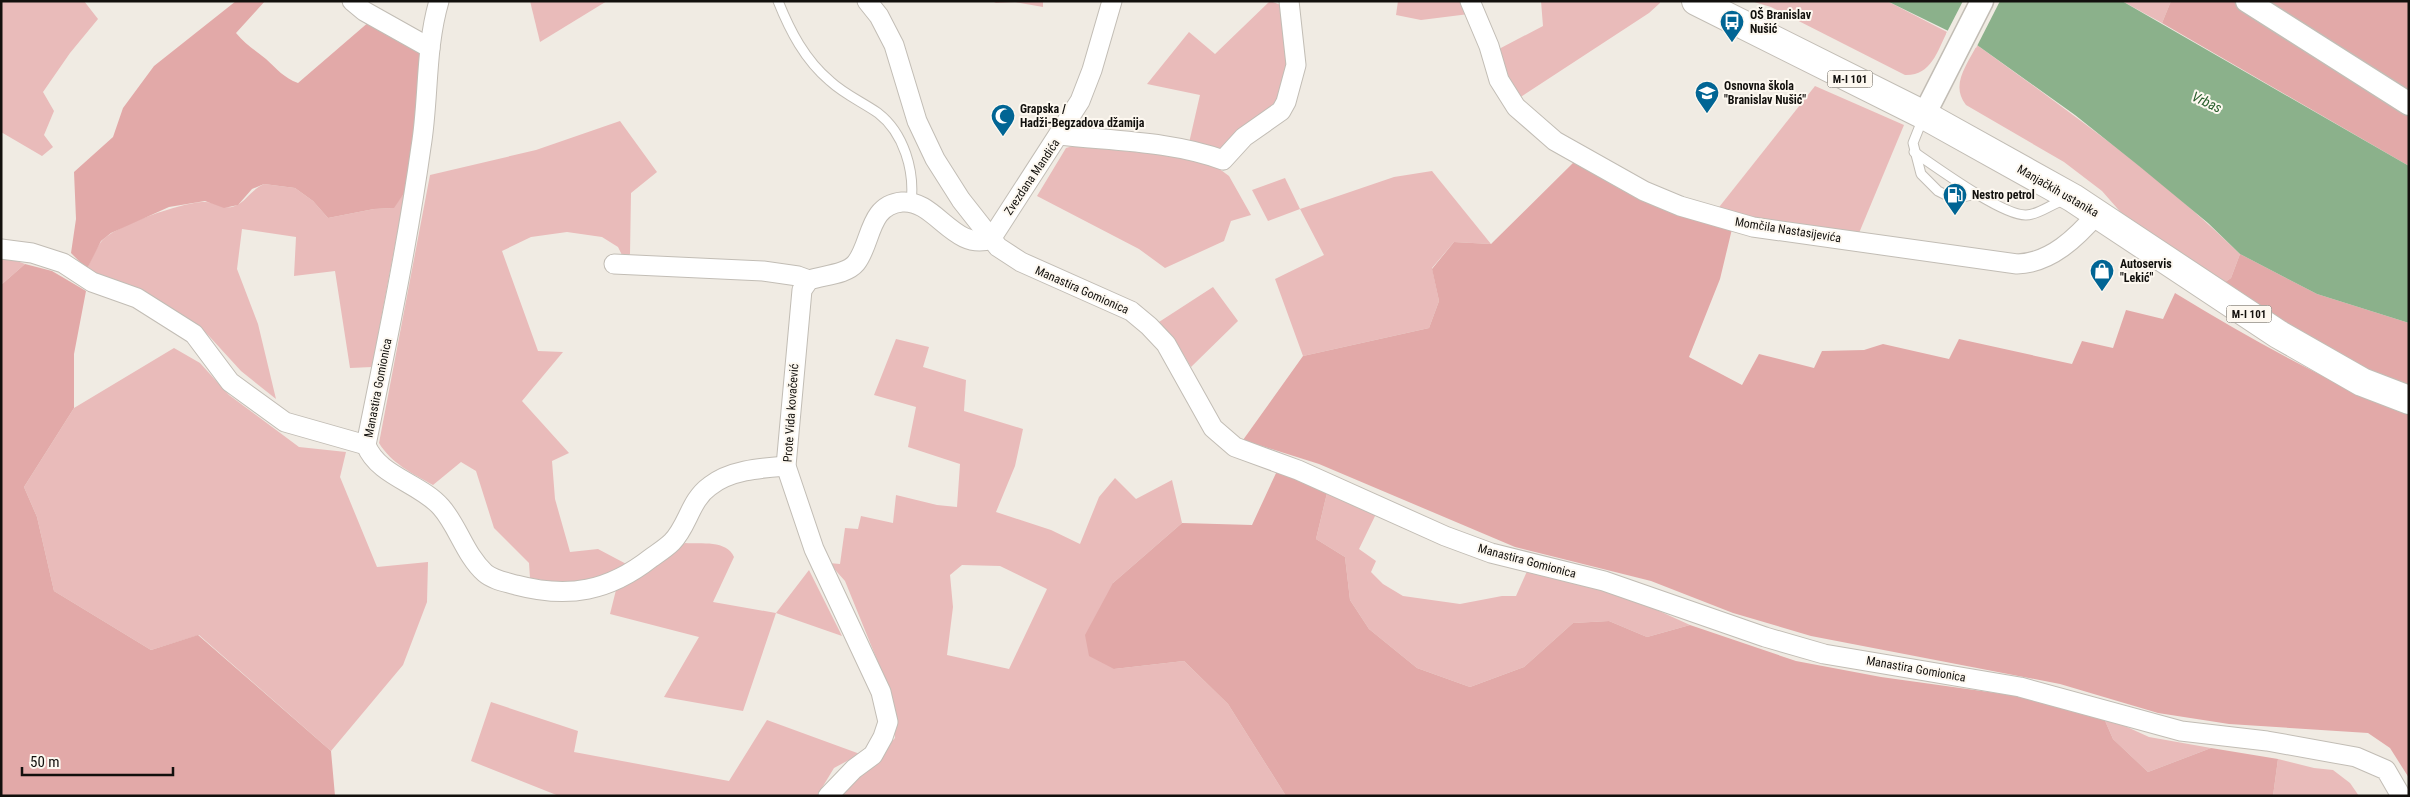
<svg xmlns="http://www.w3.org/2000/svg" width="2410" height="797" viewBox="0 0 2410 797" font-family="'Roboto Condensed',sans-serif">
<style>
.green{fill:#e9bbba;fill-rule:evenodd}
.forest{fill:#e2a9a8}
.water{fill:#8bb18b}
.pier{fill:#f0ebe3}
.lines{fill:none;stroke-linecap:round;stroke-linejoin:round}
.service-casing{stroke:#c2bdb5;stroke-width:11}
.minor-casing{stroke:#c2bdb5;stroke-width:21}
.tertiary-casing{stroke:#c2bdb5;stroke-width:25}
.primary-casing{stroke:#c2bdb5;stroke-width:30}
.service{stroke:#fff;stroke-width:9}
.minor{stroke:#fff;stroke-width:19}
.tertiary{stroke:#fff;stroke-width:22}
.primary{stroke:#fff;stroke-width:28}
.labels{text-anchor:middle;dominant-baseline:central;stroke-width:4;stroke-linejoin:round;paint-order:stroke}
.shield{fill:#fdf8f0;stroke:#585651;stroke-width:1}
.shield-label{font-size:11px;font-weight:bold;fill:#12100d}
.poi-label{font-size:12px;font-weight:bold;fill:#12100d;stroke:#fdf8f0;text-anchor:start}
.street-label{font-size:12px;fill:#12100d;stroke:#fdf8f0}
.water-label{font-size:14px;font-style:italic;fill:#295f2d;stroke:#fdf8f0}
</style>
<rect width="100%" height="100%" fill="#f0ebe3"/>
<!-- green -->
<g class="green">
<path d="M1 1H84L98 19 70 53 43 92 54 111 44 135 53 147 42 156 1 132Z"/>
<path d="M530 1H607L540 42Z"/>
<path d="M992 1H1043V7L1015 2 996 3Z"/>
<path d="M1270 1 1281 5 1290 64 1275 111 1225 151 1189 143 1200 95 1147 84 1189 32 1215 54Z"/>
<path d="M1398 1H1464L1469 14 1421 20 1396 15Z"/>
<path d="M1541 1H1660V3L1649 13 1519 98 1507 78 1497 50 1543 26Z"/>
<path d="M1751 1H1887L1947 32C1937 52 1931 76 1905 75L1771 7Z"/>
<path d="M2122 1H2171L2162 23Z"/>
<path d="M1977 45C2068 111 2160 176 2240 254L2231 278 2221 285 2124 216 2102 191 2064 162 1966 105C1950 85 1967 65 1977 45Z"/>
<path d="M1815 86 1904 125 1859 233 1760 221 1716 211Z"/>
<path d="M620 121 657 172 631 193 630 254 624 259 618 247 602 237 567 232 531 237 502 251 538 351 563 352 522 401 569 453 552 461 555 499 570 552 598 549 632 567 578 586 530 578 529 563 494 528 476 471 461 462 433 485C413 474 391 463 379 443L430 175 536 150Z"/>
<path d="M1073 146 1186 157 1210 162 1229 176 1251 215 1231 221 1224 241 1165 268 1139 249 1037 196 1066 148Z"/>
<path d="M1432 171 1491 244 1454 242 1432 268 1439 301 1429 328 1303 356 1275 279 1324 255 1300 209 1268 221 1252 190 1285 178 1300 209 1394 177Z"/>
<path d="M264 184 295 188 313 201 328 218 374 209 393 208 405 192 372 367 350 368 335 271 294 276 296 237 242 229 237 269 258 324 276 399 241 371 209 336 198 326 87 269C91 260 95 250 101 242 113 226 183 202 204 202 215 201 225 212 237 205 246 201 251 190 264 184Z"/>
<path d="M1 255 25 264 1 285Z"/>
<path d="M1213 287 1238 321 1191 367 1174 339 1159 322Z"/>
<path d="M896 339 929 347 923 367 966 380 964 411 1023 429 1015 466 996 512 1051 530 1080 544 1099 497 1115 478 1136 499 1172 480 1182 523 1113 583 1114 669 1184 661 1228 704 1286 796H840L895 738 886 682 845 581 829 563 840 564 845 528 858 529 861 516 893 523 896 495 937 505 957 507 960 464 908 447 916 407 874 395ZM962 565 1000 566 1047 589 1009 669 947 655 953 607 950 575Z"/>
<path d="M174 348 200 363 229 395 299 447 346 452 340 477 377 567 428 562 427 602 403 665 331 751 199 635 151 650 54 591 37 517 24 487 74 408Z"/>
<path d="M1327 493 1376 514 1359 549 1376 561 1371 572 1383 584 1403 596 1460 604 1502 596H1516L1528 569 1611 589 1690 625 1647 637 1609 621 1573 623 1524 667 1470 687 1417 668 1369 629 1350 600 1345 557 1316 539Z"/>
<path d="M685 543C701 544 727 540 734 557L713 602 776 613 809 570 842 636 776 613 743 711 664 697 699 637 610 614 616 590 647 573Z"/>
<path d="M491 702 578 731 574 752 729 781 767 720 860 754 834 768 817 796H559L471 761Z"/>
<path d="M2103 716 2149 737 2211 748 2148 772 2113 739Z"/>
<path d="M2278 759 2314 768 2333 770 2350 783 2359 796H2273Z"/>
</g>
<!-- forest -->
<g class="forest">
<path d="M236 1H265L236 33C245 44 255 50 266 59 277 69 284 78 298 83L370 21 422 54 411 169 405 192 394 208 374 209 328 218 313 201 295 188 264 184 252 189 238 205 224 208 205 201 169 207 111 233 101 241 87 269 71 253 76 219 74 172 113 137 123 108 154 66Z"/>
<path d="M2171 1H2409V166L2162 23Z"/>
<path d="M1574 162 1620 189 1666 210 1732 229 1720 279 1689 357 1742 385 1759 354 1814 368 1822 351 1864 350 1883 344 1949 359 1959 339 2072 364 2082 341 2113 348 2126 310 2163 319 2175 293C2251 339 2326 382 2409 414V778L2390 748 2368 733 2229 724 2158 713 2060 684 1811 636 1733 613 1651 581 1515 547 1319 464 1243 440 1303 356 1429 328 1439 301 1432 269 1454 242 1491 244Z"/>
<path d="M2240 254 2317 294 2409 323V388L2358 368 2221 285 2231 278Z"/>
<path d="M25 264 52 271 86 291 74 354V408L24 487 37 517 54 591 151 650 198 635 331 751 335 796H1V285Z"/>
<path d="M1277 471 1327 493 1316 539 1345 557 1350 600 1369 629 1417 668 1470 687 1524 667 1573 623 1609 621 1647 637 1690 625 1796 661 1881 677 2039 699 2103 716 2113 739 2148 772 2211 748 2278 759 2273 796H1286L1228 704 1184 661 1114 669 1089 656 1085 635 1113 583 1182 523 1252 525Z"/>
</g>
<!-- water -->
<path class="water" d="M1887 1H2122L2409 166V323L2317 294 2240 254 2208 223 2139 166 2075 115 1977 45Z"/>
<!-- pier -->
<path class="pier" d="M1963 1H2000L1976 48 1946 34Z"/>
<g class="lines">
<defs>
<g id="service">
<path d="M778 1C790 31 805 60 830 81 844 94 862 102 878 113 904 133 915 171 911 203"/>
<path d="M1923 118 1913 143 1921 174 1938 191 1954 199 1976 194"/>
<path d="M1914 152C1936 167 2003 216 2026 215 2039 215 2052 203 2065 200"/>
</g>
<g id="minor">
<path d="M352 1 364 11 430 48"/>
<path d="M867 1 879 16 894 45 917 121 935 159 961 200 998 247 1021 262 1131 311 1149 326 1166 344 1213 428 1235 447 1298 470 1445 536 1491 553 1604 581 1765 637 1824 654 2020 687 2181 731 2267 741 2356 757 2386 770 2401 796"/>
<path d="M1470 1 1489 46 1499 80 1516 107 1555 141 1644 191 1680 206 1753 227 2017 264C2051 263 2077 237 2098 213"/>
<path d="M1059 135C1113 141 1172 141 1223 160L1244 137 1281 111 1286 102 1296 65 1289 1"/>
<path d="M1 249 32 253 63 263 92 282 137 298 194 334 230 382 285 422 366 445C386 346 407 247 421 147 429 99 425 49 439 1"/>
<path d="M614 264 763 271 798 276 809 280"/>
<path d="M366 445C378 476 420 483 441 507 458 526 465 555 485 573 493 580 506 582 516 585 569 599 609 591 651 558 658 553 666 548 672 542 688 526 690 500 710 486 730 470 761 468 786 466"/>
<path d="M828 796 854 769 873 755 883 737 888 722 881 692 814 549 786 466 802 290 809 280C823 275 846 275 856 263 872 243 868 205 902 202 935 199 954 252 991 239L1080 101 1092 70 1112 1"/>
</g>
<g id="tertiary">
<path d="M2247 1 2409 104"/>
<path d="M1924 115 1982 1"/>
</g>
<path id="primary" d="M1696 1 1924 115 2073 198 2278 334 2362 382 2409 400"/>
</defs>
<!-- service casing -->
<use href="#service" class="service-casing"/>
<!-- minor casing -->
<use href="#minor" class="minor-casing"/>
<!-- tertiary casing -->
<use href="#tertiary" class="tertiary-casing"/>
<!-- primary casing -->
<use href="#primary" class="primary-casing"/>
<!-- service -->
<use href="#service" class="service"/>
<!-- minor -->
<use href="#minor" class="minor"/>
<!-- tertiary -->
<use href="#tertiary" class="tertiary"/>
<!-- primary -->
<use href="#primary" class="primary"/>
</g>
<!-- icons -->
<defs>
<symbol id="bus-pin" viewBox="-11 -11 22 30"><path d="M0 17L-7.5 6A9.5 9.5 0 1 1 7.5 6Z" fill="#016594" stroke="#fdf8f0"/><path d="M-5-6H5V4H4V6H2V4H-2V6H-4V4H-5ZM-3.5-4V0h7V-4ZM-3.5 1.2v1.5H-2V1.2ZM2 1.2v1.5H3.5V1.2Z" fill="#fff"/></symbol>
<symbol id="school-pin" viewBox="-11 -11 22 30"><path d="M0 17L-7.5 6A9.5 9.5 0 1 1 7.5 6Z" fill="#016594" stroke="#fdf8f0"/><path d="M0-5L7-2L0 1L-7-2ZM-4 1L0 2.5L4 1V4Q0 6-4 4Z" fill="#fff"/></symbol>
<symbol id="mosque-pin" viewBox="-11 -11 22 30"><path d="M0 17L-7.5 6A9.5 9.5 0 1 1 7.5 6Z" fill="#016594" stroke="#fdf8f0"/><path d="M3.5-4.9A6 6 0 1 0 3.5 4.9A5 5 0 1 1 3.5-4.9Z" fill="#fff"/></symbol>
<symbol id="fuel-pin" viewBox="-11 -11 22 30"><path d="M0 17L-7.5 6A9.5 9.5 0 1 1 7.5 6Z" fill="#016594" stroke="#fdf8f0"/><path d="M-5.5-6h7V0h2V4h1.3V-2.5L3-4.5l.8-.8L6-3V5H2.5V1h-1V6h-7ZM-4.2-4.7v3.2H.2V-4.7Z" fill="#fff"/></symbol>
<symbol id="shop-pin" viewBox="-11 -11 22 30"><path d="M0 17L-7.5 6A9.5 9.5 0 1 1 7.5 6Z" fill="#016594" stroke="#fdf8f0"/><path d="M-5-2.5h2.3a2.7 3.5 0 0 1 5.4 0H5L5.5 6h-11ZM-1.5-2.5h3a1.5 2.3 0 0 0-3 0Z" fill="#fff"/></symbol>
</defs>
<g fill-rule="evenodd">
<use href="#bus-pin" x="1718" y="8" width="28" height="38"/>
<use href="#school-pin" x="1693" y="79" width="28" height="38"/>
<use href="#mosque-pin" x="989" y="102" width="28" height="38"/>
<use href="#fuel-pin" x="1941" y="181" width="28" height="38"/>
<use href="#shop-pin" x="2088" y="257" width="28" height="38"/>
</g>
<g class="labels">
<!-- shield labels -->
<g class="shield">
<rect x="1827.5" y="70.5" width="45" height="17" rx="4"/>
<rect x="2226.5" y="305.5" width="45" height="17" rx="4"/>
</g>
<g class="shield-label">
<text x="1850" y="79">M-I 101</text>
<text x="2249" y="314">M-I 101</text>
</g>
<!-- poi labels -->
<g class="poi-label">
<text x="1750" y="15">OŠ Branislav<tspan x="1750" dy="14">Nušić</tspan></text>
<text x="1724" y="86">Osnovna škola<tspan x="1724" dy="14">"Branislav Nušić"</tspan></text>
<text x="1020" y="109">Grapska /<tspan x="1020" dy="14">Hadži-Begzadova džamija</tspan></text>
<text x="1972" y="195">Nestro petrol</text>
<text x="2120" y="264">Autoservis<tspan x="2120" dy="14">"Lekić"</tspan></text>
</g>
<!-- street labels -->
<g class="street-label">
<text transform="translate(1032 177) rotate(-56)">Zvezdana Mandića</text>
<text transform="translate(2058 191) rotate(30)">Manjačkih ustanika</text>
<text transform="translate(1788 230) rotate(9)">Momčila Nastasijevića</text>
<text transform="translate(1082 290) rotate(24)">Manastira Gomionica</text>
<text transform="translate(378 388) rotate(-79)">Manastira Gomionica</text>
<text transform="translate(791 413) rotate(-86)">Prote Vida kovačević</text>
<text transform="translate(1527 561) rotate(15)">Manastira Gomionica</text>
<text transform="translate(1916 669) rotate(10)">Manastira Gomionica</text>
</g>
<!-- water labels -->
<g class="water-label">
<text transform="translate(2207 102) rotate(25)">Vrbas</text>
</g>
</g>
<!-- border -->
<rect width="2410" height="797" fill="none" stroke="#12100d" stroke-width="5"/>
<!-- scale -->
<path d="M22 767v8h151v-8" fill="none" stroke="#12100d" stroke-width="2.5"/>
<text x="30" y="767" font-size="15" fill="#12100d" stroke="#fdf8f0" stroke-width="4" paint-order="stroke">50 m</text>
</svg>
